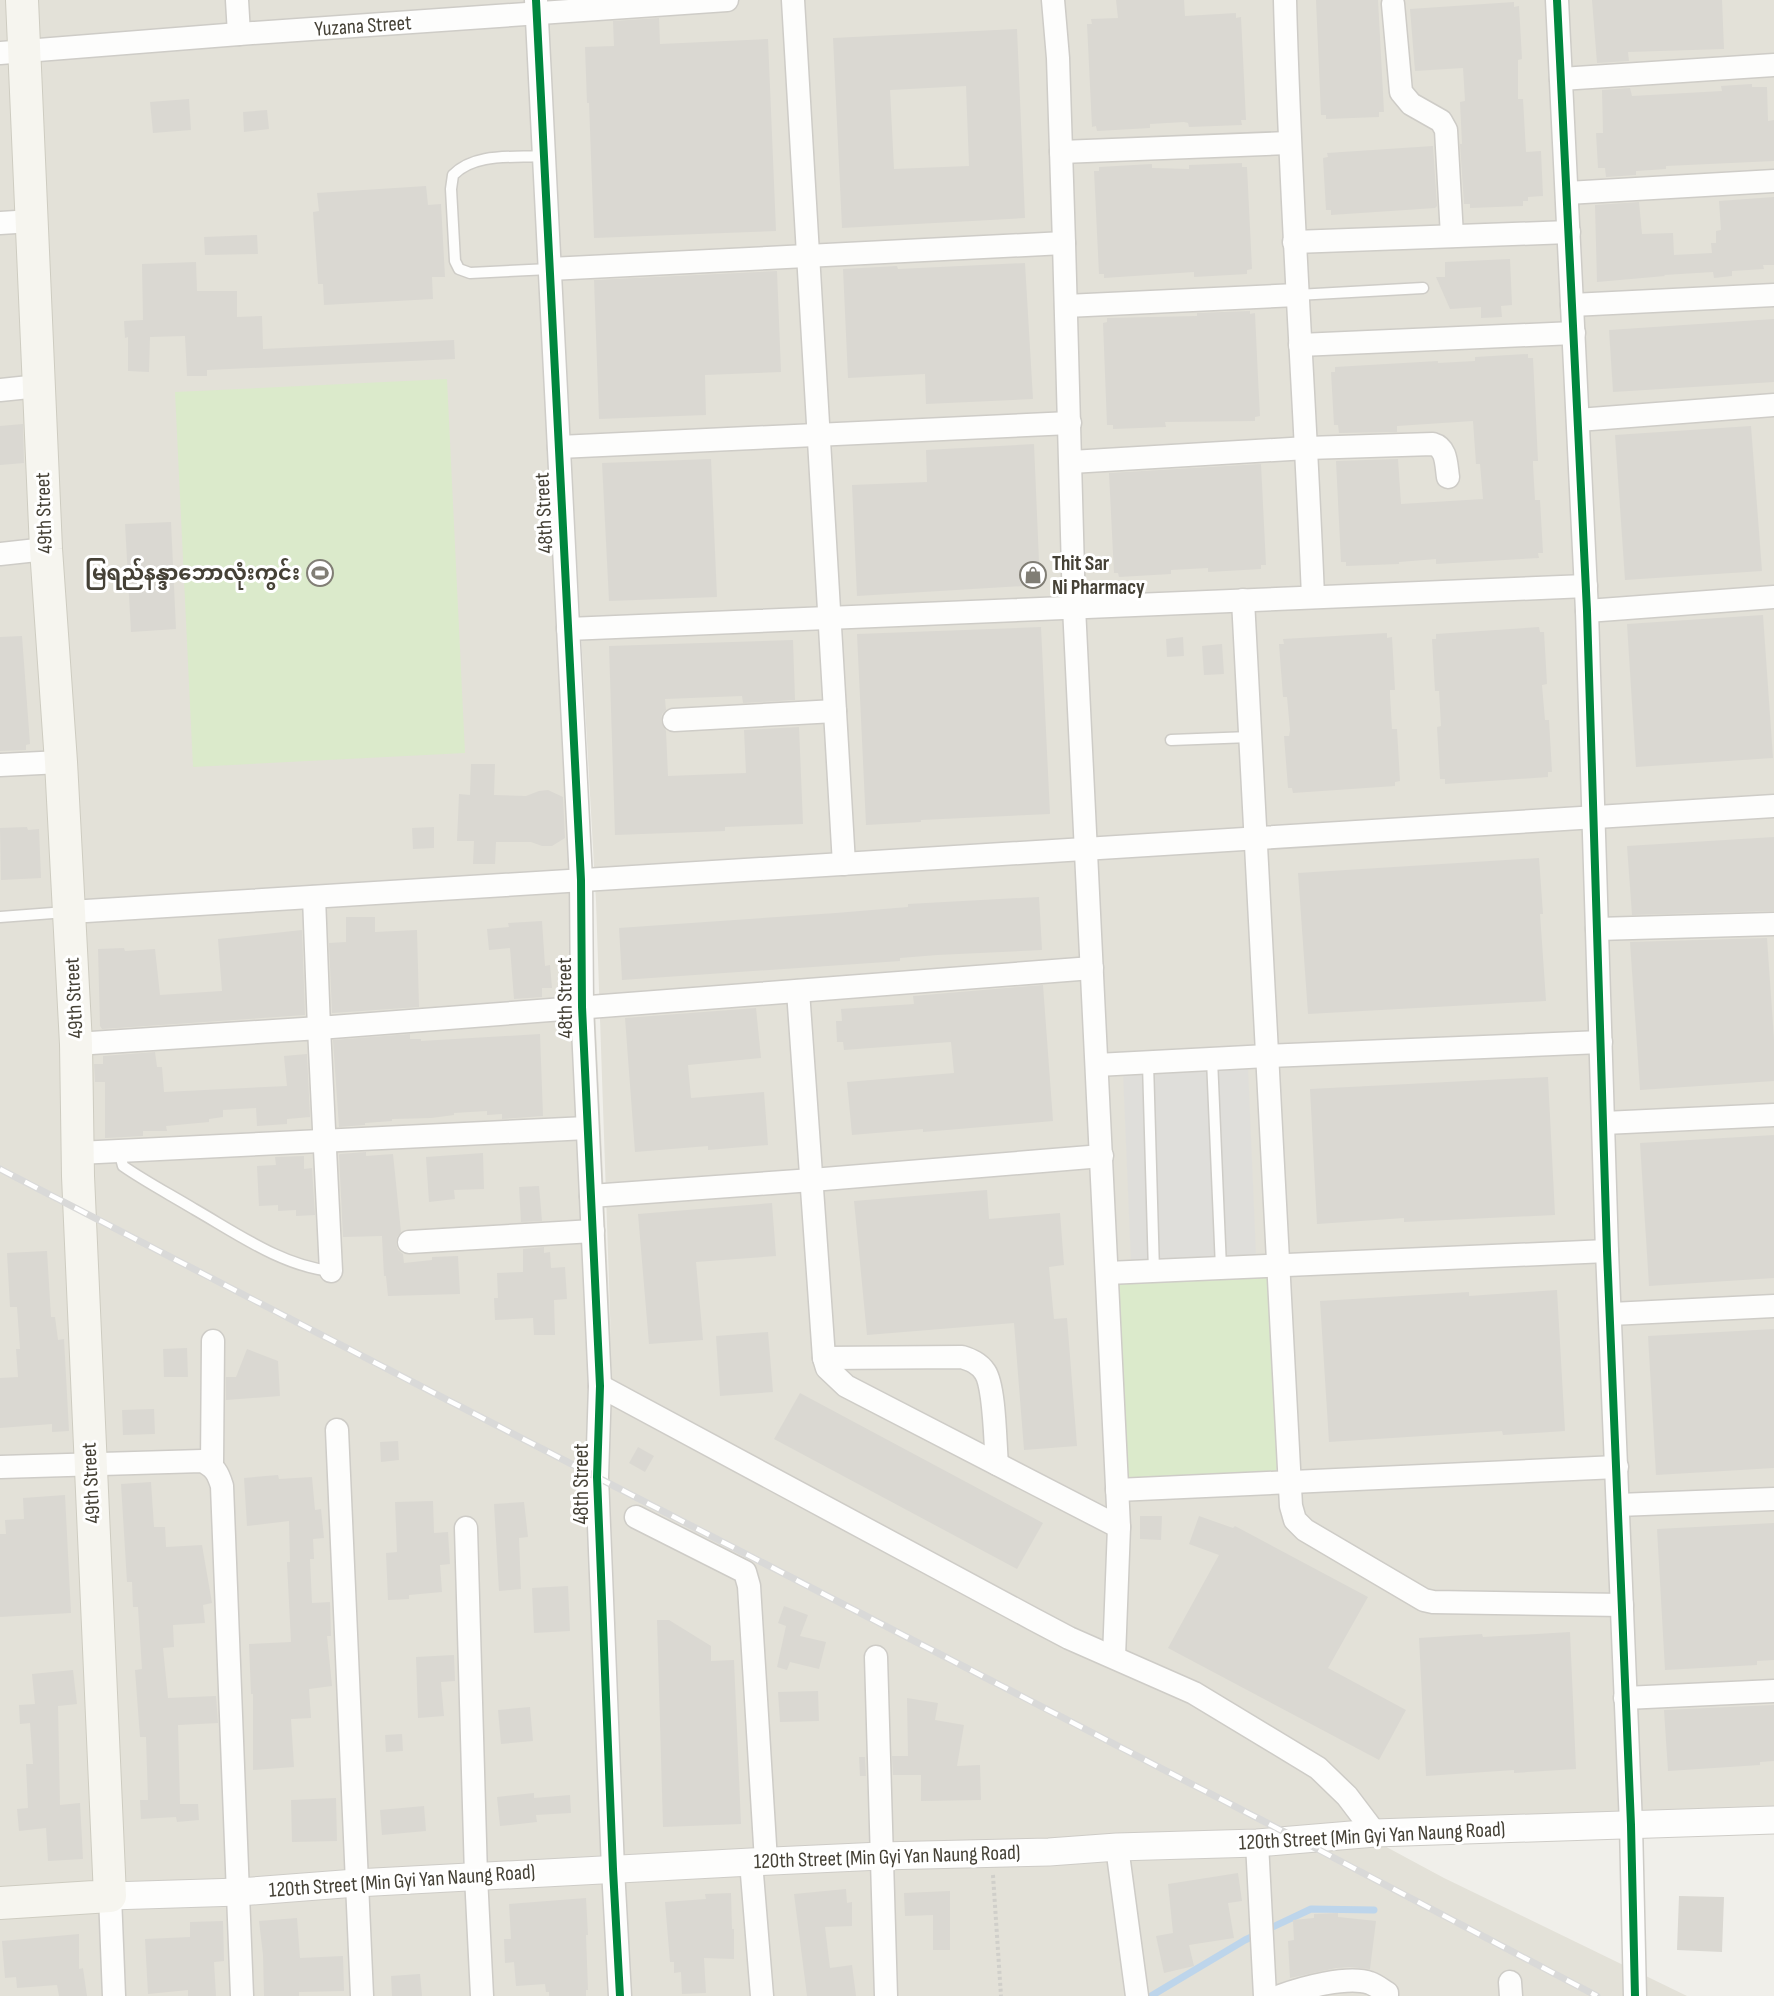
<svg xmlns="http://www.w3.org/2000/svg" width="1774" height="1996" viewBox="0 0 1774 1996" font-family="'Sofia Sans Condensed','Noto Sans Myanmar',sans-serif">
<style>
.residential{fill:#e3e1d8;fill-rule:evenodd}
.green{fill:#dbeacb}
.parking{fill:#dfdeda}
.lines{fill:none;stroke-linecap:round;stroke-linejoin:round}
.stream{stroke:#bdd5eb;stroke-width:7}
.building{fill:#dad8d2;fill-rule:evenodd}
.service-casing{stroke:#ceccc7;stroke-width:13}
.minor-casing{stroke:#ceccc7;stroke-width:25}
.tertiary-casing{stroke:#ceccc7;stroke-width:29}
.secondary-casing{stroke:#ceccc1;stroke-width:34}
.path{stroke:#d0cfca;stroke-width:4;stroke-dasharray:3 3;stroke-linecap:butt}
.service{stroke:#fdfdfc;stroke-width:10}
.minor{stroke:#fdfdfc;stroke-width:22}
.tertiary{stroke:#fdfdfc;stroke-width:27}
.secondary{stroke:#f6f5ef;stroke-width:32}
.rail-casing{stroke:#d9d9d8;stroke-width:7}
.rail{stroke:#fff;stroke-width:4.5;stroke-dasharray:14;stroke-linecap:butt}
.cycleway-casing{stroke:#fff;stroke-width:11}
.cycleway{stroke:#00873e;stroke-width:8}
.labels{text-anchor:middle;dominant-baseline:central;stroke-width:6;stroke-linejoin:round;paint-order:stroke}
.street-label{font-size:21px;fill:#454136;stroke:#fff}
.poi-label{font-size:21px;font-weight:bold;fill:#454136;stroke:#fff;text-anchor:start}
</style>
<rect width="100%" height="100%" fill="#f0efea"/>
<!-- residential -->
<path class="residential" d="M0 0H1774V1808L1353 1829 1444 1878 1687 1996H0ZM553 136 596 901 611 1342V1341Z"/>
<!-- green -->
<g class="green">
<path d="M447 379 465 753 193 767 175 392Z"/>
<path d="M1266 1277 1268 1282 1277 1467 1275 1472 1125 1479 1114 1289 1121 1280Z"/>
</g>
<!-- parking -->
<path class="parking" d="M1248 1067 1256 1256 1131 1262 1123 1072Z"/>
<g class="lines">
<!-- stream -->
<path class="stream" d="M1151 1996 1245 1940 1311 1909 1374 1910"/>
</g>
<!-- building -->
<g class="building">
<path d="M1116 0H1184L1185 16 1236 13V18L1241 17 1246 120H1241L1242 125 1189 127 1188 123 1184 122 1150 124V128L1097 131 1096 126 1092 127 1087 24H1092L1091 19 1118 18Z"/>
<path d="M1316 0H1378L1384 112H1379V117L1326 119V115H1321Z"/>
<path d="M1592 0H1722L1724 49 1628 52 1629 61 1597 63Z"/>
<path d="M1514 2V7L1519 6 1522 59 1518 60V99H1523L1526 152 1541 151 1543 196 1528 197V201H1523V206L1470 208V204H1464L1460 144H1462L1460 102 1465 101 1463 68 1415 71 1410 9Z"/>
<path d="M659 18 660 44 768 39 776 231 594 238 589 103H587L585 47 614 46 613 21Z"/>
<path d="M1017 29 1025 218 842 228 833 38ZM966 86 969 166 894 169 890 90Z"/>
<path d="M1752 84V87H1767L1768 121 1774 120V161L1666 166V169L1636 171V175L1606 177 1605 168H1598L1596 133H1603L1602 90 1630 88 1632 96 1722 91 1721 86Z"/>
<path d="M189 99 191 130 153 133 150 102Z"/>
<path d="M267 110 269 129 244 132 243 112Z"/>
<path d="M1433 146 1437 206 1435 208 1331 215V210H1326L1323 158 1328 157 1327 153Z"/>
<path d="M1242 163V167H1247L1252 269 1247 270V274L1194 277V272L1104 278V274H1099L1094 171H1099V167L1152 164V168L1189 169V165Z"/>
<path d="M426 186 428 205 441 204 445 277H432L433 299 324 305 323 284H318L313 212 319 211 317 193Z"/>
<path d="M1774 197V265H1763L1764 269 1732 271V276L1714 278 1713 272 1664 275 1665 276 1597 282 1595 205 1639 202 1642 234 1673 233 1674 255 1712 253 1711 243H1716V231L1721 230 1719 201Z"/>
<path d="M257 235 258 254 205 255 204 237Z"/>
<path d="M1510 259 1512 305 1501 306 1502 317 1481 318V307L1450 309 1436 277H1445V262Z"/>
<path d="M196 262 197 291H237V317L262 316 263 349 454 340 455 359 207 370V376H187L185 336 150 337 149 372 128 371V337L125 338 124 321 143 320 142 264Z"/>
<path d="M1025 263 1033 399 926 404 925 374 848 378 843 269 897 266 898 269Z"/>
<path d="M777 271 781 372 705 375 706 415 599 419 594 280Z"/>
<path d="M1250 311V314L1255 313 1258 378 1260 416 1255 417V421L1165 422 1166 427 1113 429V425H1107L1103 323 1107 322V318L1197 316V313Z"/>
<path d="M1774 319V382L1613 392 1609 330Z"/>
<path d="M1528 354V358H1533L1538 461H1533V465L1535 500H1540L1543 553H1538L1539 558 1436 564V559L1399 562V564L1346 566V562H1341L1336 461 1398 459 1401 504 1483 499 1480 464H1476L1473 421 1397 426V432L1339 433 1338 425H1334L1331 372H1335V367L1438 361V363L1475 361V357Z"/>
<path d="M23 424 24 463 0 465V426Z"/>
<path d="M1751 426 1762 571 1625 580 1615 435Z"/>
<path d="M1034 444 1040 585 857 596 852 485 927 482 926 450Z"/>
<path d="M711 459 717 597 609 601 602 463Z"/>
<path d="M1261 464 1266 565H1261V569L1208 572V568L1171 570V574L1119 577 1118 573H1114L1109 473Z"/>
<path d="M171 522 176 629 131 632 125 524Z"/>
<path d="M1763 615 1773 758 1636 767 1627 624Z"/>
<path d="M1041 627 1050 814 921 820V822L866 825 857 634Z"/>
<path d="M1539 627 1540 632H1544L1547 684 1542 685 1545 720H1549L1552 772H1548V777L1445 784V779H1440L1437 727 1441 726 1439 691H1435L1432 639H1436V634Z"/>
<path d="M1387 633V638L1392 637 1395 690H1390V695L1392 729H1397L1400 781 1395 782V786L1293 793 1292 788H1288L1284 736H1289L1290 730 1287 697H1283L1279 644H1284L1283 639Z"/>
<path d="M22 636 30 744 26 745V750L0 751V637Z"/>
<path d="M1183 637 1184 656 1167 657 1166 639Z"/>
<path d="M793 640 795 700 743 703 742 696 665 699 666 710 662 714 661 721 666 731 668 776 746 773 744 730 799 727 803 824 725 827V831L615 835 609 646Z"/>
<path d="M1222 644 1224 674 1204 675 1202 646Z"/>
<path d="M471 764H495L494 795 526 796 539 791 548 790 563 797 565 838 552 846H542L531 842H496L495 864H473L474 841H457L459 794 470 795Z"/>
<path d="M27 827 28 830 39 829 41 878 1 880 0 828Z"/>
<path d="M434 827V848L413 849 412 828Z"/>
<path d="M1774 837V911L1632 915 1627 846Z"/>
<path d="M1539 858 1543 914H1540L1546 1001 1308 1014 1298 873Z"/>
<path d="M1039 897 1042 950 937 955 900 958V961L622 980 619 928 836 913 908 907V904Z"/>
<path d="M346 917H375V932L417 930 419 1007 332 1013 329 943 346 942Z"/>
<path d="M542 921 545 966 550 965 552 988H542V997L514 999 510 948 489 950 487 929 509 927 508 923Z"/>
<path d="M302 930 305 1015 102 1029 100 1026 98 949 124 948 125 951 155 949 160 995 222 991 218 939Z"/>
<path d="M1767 938 1774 1039V1081L1640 1090 1630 942Z"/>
<path d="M1043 985 1053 1121 923 1132V1129L852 1135 847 1082 954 1073 951 1042 844 1050 843 1042H837L836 1021H842L841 1009 914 1004 913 996Z"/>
<path d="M756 1008 761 1058 688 1065 691 1098 764 1092 768 1145 708 1150V1146L635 1152 625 1018Z"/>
<path d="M410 1034V1039H421V1041L540 1034 543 1116 502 1119V1114L487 1115V1111L454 1113V1115L431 1118 392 1119V1121L365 1123V1125L339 1127 333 1040Z"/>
<path d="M155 1052 157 1067H162L164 1092 287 1086 284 1056 307 1054 310 1117 287 1119V1124L257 1126 256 1108 223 1110V1117L209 1119V1122L166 1126 167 1131H143V1136L105 1138V1082H95L94 1064H103V1056Z"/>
<path d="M1548 1077 1555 1215 1404 1222V1218L1317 1224 1310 1089Z"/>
<path d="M1774 1135V1278L1649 1286 1640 1143Z"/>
<path d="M366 1152V1156L393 1154 401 1232 397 1237 396 1243 398 1250 403 1254 404 1263 432 1260V1257L458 1256 460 1294 388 1296 386 1276H384L382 1236 343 1237 339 1155 340 1154Z"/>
<path d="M483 1153 484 1189 454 1190 455 1199 429 1202 426 1157Z"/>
<path d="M304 1156V1169L312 1168 315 1215 296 1216V1210L278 1211V1205L259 1206 257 1166 276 1165 275 1157Z"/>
<path d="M539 1186 542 1221 521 1222 519 1187Z"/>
<path d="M987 1190 989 1219 1060 1213 1064 1265 1049 1267 1054 1319 1067 1318 1077 1446 1024 1450 1014 1323 867 1335 854 1201Z"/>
<path d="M772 1203 776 1256 696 1262 703 1340 649 1344 638 1214Z"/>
<path d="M544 1247V1253L550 1252 551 1268 565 1267 567 1299 554 1300 555 1335H534L533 1318 495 1320 494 1298H498L497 1273 523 1272V1249Z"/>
<path d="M47 1251 51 1317H55L58 1340 64 1339 69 1431 52 1432V1424L0 1428V1378L18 1377 16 1349H20L17 1307H10L7 1253Z"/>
<path d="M1557 1290 1565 1431 1503 1435 1502 1431 1329 1442 1320 1301 1469 1292V1296Z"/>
<path d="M1774 1329V1468L1656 1475 1648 1336Z"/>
<path d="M768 1332 773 1392 720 1396 716 1336Z"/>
<path d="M187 1348 188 1377H164L163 1349Z"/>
<path d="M247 1349 278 1361 280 1396 226 1400V1377H236Z"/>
<path d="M800 1393 1043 1523 1017 1569 774 1439Z"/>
<path d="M154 1409 155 1434 123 1435 122 1410Z"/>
<path d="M398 1441 399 1460 381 1462 380 1442Z"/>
<path d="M638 1447 654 1456 645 1472 629 1463Z"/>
<path d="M278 1475 279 1479 312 1477 315 1510 321 1509 324 1538 313 1539 314 1559H310L312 1603 330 1602 331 1636H327L332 1686 309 1689 311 1718 291 1719 294 1767 253 1770V1694H251L249 1644 291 1642 287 1562H290L289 1521 247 1526 244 1478Z"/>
<path d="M151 1482 154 1527H165L166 1547 202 1545 212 1603 203 1605 205 1623 173 1625 174 1647 163 1648 168 1698 216 1696 218 1723 178 1725 180 1804H198L199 1820 177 1822 176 1817 141 1819 140 1800H148L146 1737H140L135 1670 142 1669 138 1607H133L132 1582H127L121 1484Z"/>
<path d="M65 1495 71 1613 0 1617V1534H6L5 1520 24 1519 23 1498Z"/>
<path d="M433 1501 434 1533 448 1532 450 1564 440 1565 442 1592 409 1595V1599L388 1600 386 1553 397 1552 395 1502Z"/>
<path d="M524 1502 528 1537 519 1538 521 1589 499 1591 494 1504Z"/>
<path d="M1140 1516H1162L1161 1540 1140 1539Z"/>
<path d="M1199 1516 1233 1528 1235 1526 1368 1597 1328 1668 1406 1710 1379 1760 1168 1648 1219 1555 1189 1544Z"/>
<path d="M1774 1523V1660L1757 1661V1665L1665 1670 1657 1529Z"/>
<path d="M568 1586 570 1631 534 1633 532 1588Z"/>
<path d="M784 1606 808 1615 800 1636 826 1642 819 1669 790 1662 787 1670 777 1667 786 1626 778 1623Z"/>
<path d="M657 1620H669L711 1646V1661L734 1660 741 1824 663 1827Z"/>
<path d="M1570 1632 1576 1769 1514 1773V1770L1426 1776 1419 1638 1482 1634 1483 1637Z"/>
<path d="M454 1655 455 1681 441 1682 444 1716 418 1718 416 1657Z"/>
<path d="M73 1670 77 1704 58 1706 60 1805 80 1803 83 1859 48 1861 46 1828 19 1831 17 1809 28 1808 26 1764H33L30 1723 20 1724 19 1705 35 1704 32 1674Z"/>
<path d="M818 1691 819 1721 780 1722 778 1692Z"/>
<path d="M907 1698 938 1703 935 1720 964 1725 957 1766 980 1765 981 1800 921 1801V1775H893L892 1756H908Z"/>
<path d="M1774 1705V1761L1760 1762V1765L1668 1771 1664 1710Z"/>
<path d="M530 1707 533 1741 501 1744 498 1710Z"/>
<path d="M402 1734 403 1751 386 1752 385 1735Z"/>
<path d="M859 1757H865L866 1776H860Z"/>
<path d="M534 1793V1798L570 1795 571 1813 536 1815 537 1822 500 1826 497 1797Z"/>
<path d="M336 1798 337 1841 292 1842 291 1800Z"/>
<path d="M424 1806 426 1831 382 1835 380 1810Z"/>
<path d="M1238 1873 1242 1901 1228 1903 1234 1938 1189 1945 1194 1966 1164 1973 1156 1936 1173 1933 1168 1884Z"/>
<path d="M846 1889 847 1903 852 1902V1926L825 1927 830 1968 852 1965 856 1996H807L794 1894Z"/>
<path d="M950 1891V1950H933V1915L905 1916 904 1893Z"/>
<path d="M731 1893 732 1929H734V1959L704 1958 706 1993 682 1994 681 1972 674 1973V1962H670L665 1902 706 1899 705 1894Z"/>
<path d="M1679 1896 1724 1897 1722 1952 1677 1950Z"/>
<path d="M586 1898 588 1935H586L588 1990H586V1996H549V1992H546L545 1984 516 1986 514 1962 505 1963 504 1939H511L509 1904Z"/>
<path d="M1338 1913V1917L1376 1921 1370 1969 1350 1967 1336 1968 1290 1978 1288 1941 1294 1940 1293 1920 1314 1918V1914Z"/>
<path d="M297 1918 300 1958 343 1956 344 1991 299 1992V1996H264L263 1955 259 1921Z"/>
<path d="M223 1921 224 1961 214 1962 216 1996H188V1990L148 1994 145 1939 190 1937V1922Z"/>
<path d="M79 1934V1969L83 1968 87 1996H59L57 1985 17 1988 16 1977 5 1978 2 1941Z"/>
<path d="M420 1974 422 1996H392L391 1976Z"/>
</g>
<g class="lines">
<defs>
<g id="service">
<path d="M544 156C514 158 475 152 453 175L451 189 455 261 459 269 470 273 550 269"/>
<path d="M1297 295 1423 288"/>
<path d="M1171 740 1250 737"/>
<path d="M0 917 66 912"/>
<path d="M1212 1059 1221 1268"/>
<path d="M1148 1063 1154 1272"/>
<path d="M119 1151 123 1166C146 1182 171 1195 194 1209 236 1233 282 1266 331 1271"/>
</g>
<g id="minor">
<path d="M237 0 239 34"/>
<path d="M536 0 581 880 582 1007 600 1386 597 1477 613 1869 620 1996"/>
<path d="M793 0 844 864"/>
<path d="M1053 0 1058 58 1064 243 1074 607 1119 1527 1114 1657"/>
<path d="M1285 0C1290 199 1305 398 1313 597"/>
<path d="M1557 0 1587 611 1607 1251 1631 1825 1635 1996"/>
<path d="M1393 4 1401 92 1411 104 1441 121 1446 130 1452 236"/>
<path d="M0 53 239 34 727 0"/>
<path d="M1561 79 1774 65"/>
<path d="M1061 152 1288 143"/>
<path d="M1567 193 1774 181"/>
<path d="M0 223 32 221"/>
<path d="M1294 242 1569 232"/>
<path d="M550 269 1064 243"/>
<path d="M1572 305 1774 295"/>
<path d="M1066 306 1297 295"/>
<path d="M1300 345 1574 333"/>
<path d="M0 390 39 386"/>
<path d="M1578 420 1774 405"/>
<path d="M559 447 1070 423"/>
<path d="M1071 462 1307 448 1433 444C1447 448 1446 464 1448 477"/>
<path d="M0 554 46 549"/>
<path d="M1243 600 1291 1506 1295 1520 1305 1530 1424 1600 1433 1602 1622 1605"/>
<path d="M1587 611 1774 597"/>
<path d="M568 629 1586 586"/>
<path d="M674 720 835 711"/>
<path d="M0 765 61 762"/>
<path d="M314 897 319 1028 1092 968"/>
<path d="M70 912 1774 806"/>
<path d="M1597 929 1774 924"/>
<path d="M798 991 824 1358 827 1368 846 1386 1119 1527"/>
<path d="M76 1044 319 1028 331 1271"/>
<path d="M1097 1065 1267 1056 1601 1042"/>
<path d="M1604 1123 1774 1115"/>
<path d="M78 1153 587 1128"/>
<path d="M591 1196 812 1180 1102 1156"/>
<path d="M409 1242 593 1231"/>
<path d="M1107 1273 1607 1251"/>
<path d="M1611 1314 1774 1306"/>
<path d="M824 1358 962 1357C971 1360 979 1363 985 1372 995 1387 995 1444 997 1464"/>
<path d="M600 1386 1033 1619 1069 1638 1194 1693 1318 1768 1347 1796 1375 1833"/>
<path d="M337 1430 362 1996"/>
<path d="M212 1465 213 1341"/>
<path d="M0 1467 202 1461C215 1467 218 1473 222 1486L242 1996"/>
<path d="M1117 1490 1617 1467"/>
<path d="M1618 1505 1774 1499"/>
<path d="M636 1517 745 1572 749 1586 766 1861"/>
<path d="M466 1528 476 1876 482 1996"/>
<path d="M876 1657 886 1996"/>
<path d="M1625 1698 1774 1691"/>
<path d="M1257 1843 1265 1996"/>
<path d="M1117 1847 1137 1996"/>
<path d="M751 1862 762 1996"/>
<path d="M110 1896 114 1996"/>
<path d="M1510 1982 1511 1996"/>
<path d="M1280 1996C1302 1988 1348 1975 1370 1983 1376 1985 1382 1990 1387 1993V1996"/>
</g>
<path id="tertiary" d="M110 1896 239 1892 356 1883 751 1862 881 1856 1049 1852 1117 1847 1257 1843 1375 1833 1774 1820"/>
<path id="secondary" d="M0 1903 110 1896 78 1176 76 1044 61 762 46 549 22 0"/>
</defs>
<!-- service casing -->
<use href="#service" class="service-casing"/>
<!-- minor casing -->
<use href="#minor" class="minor-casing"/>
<!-- tertiary casing -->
<use href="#tertiary" class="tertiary-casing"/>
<!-- secondary casing -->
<use href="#secondary" class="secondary-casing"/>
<!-- path -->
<path class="path" d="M993 1875 1001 1996"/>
<!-- service -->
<use href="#service" class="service"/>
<!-- minor -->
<use href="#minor" class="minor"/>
<!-- tertiary -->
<use href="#tertiary" class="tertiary"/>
<!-- secondary -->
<use href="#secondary" class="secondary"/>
<defs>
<path id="rail" d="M0 1169 1300 1840 1597 1996"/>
</defs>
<!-- rail casing -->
<use href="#rail" class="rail-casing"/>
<!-- rail -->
<use href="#rail" class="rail"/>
<defs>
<g id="cycleway">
<path d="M536 0 581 880 582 1007 600 1386 597 1477 613 1869 620 1996"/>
<path d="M1557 0 1587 611 1607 1251 1631 1825 1635 1996"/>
</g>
</defs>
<!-- cycleway casing -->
<use href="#cycleway" class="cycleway-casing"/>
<!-- cycleway -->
<use href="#cycleway" class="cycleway"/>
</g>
<!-- icons -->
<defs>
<symbol id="stadium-ring" viewBox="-11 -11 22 22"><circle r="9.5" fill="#fff" stroke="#817e75" stroke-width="1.5"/><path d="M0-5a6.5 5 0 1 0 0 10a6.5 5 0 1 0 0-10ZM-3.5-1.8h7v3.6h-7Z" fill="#817e75"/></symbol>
<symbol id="shop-ring" viewBox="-11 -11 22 22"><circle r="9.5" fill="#fff" stroke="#817e75" stroke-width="1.5"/><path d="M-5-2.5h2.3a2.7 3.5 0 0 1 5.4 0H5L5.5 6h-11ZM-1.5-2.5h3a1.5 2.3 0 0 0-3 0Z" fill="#817e75"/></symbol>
</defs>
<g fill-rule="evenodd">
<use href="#stadium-ring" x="305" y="558" width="30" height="30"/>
<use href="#shop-ring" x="1018" y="560" width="30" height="30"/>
</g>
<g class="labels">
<!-- street labels -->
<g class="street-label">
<text transform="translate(363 26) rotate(-4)">Yuzana Street</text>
<text transform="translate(44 513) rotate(-92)">49th Street</text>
<text transform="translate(544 513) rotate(-93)">48th Street</text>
<text transform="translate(74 998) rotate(-93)">49th Street</text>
<text transform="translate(565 998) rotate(-91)">48th Street</text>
<text transform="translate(91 1483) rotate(-93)">49th Street</text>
<text transform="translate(581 1484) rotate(-90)">48th Street</text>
<text transform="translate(1372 1836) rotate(-3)">120th Street (Min Gyi Yan Naung Road)</text>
<text transform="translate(887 1857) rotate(-2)">120th Street (Min Gyi Yan Naung Road)</text>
<text transform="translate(402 1881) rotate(-4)">120th Street (Min Gyi Yan Naung Road)</text>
</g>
<!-- poi labels -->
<g class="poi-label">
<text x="1052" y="563">Thit Sar<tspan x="1052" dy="24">Ni Pharmacy</tspan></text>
<text x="300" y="573" text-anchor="end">မြရည်နန္ဒာဘောလုံးကွင်း</text>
</g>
</g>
</svg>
